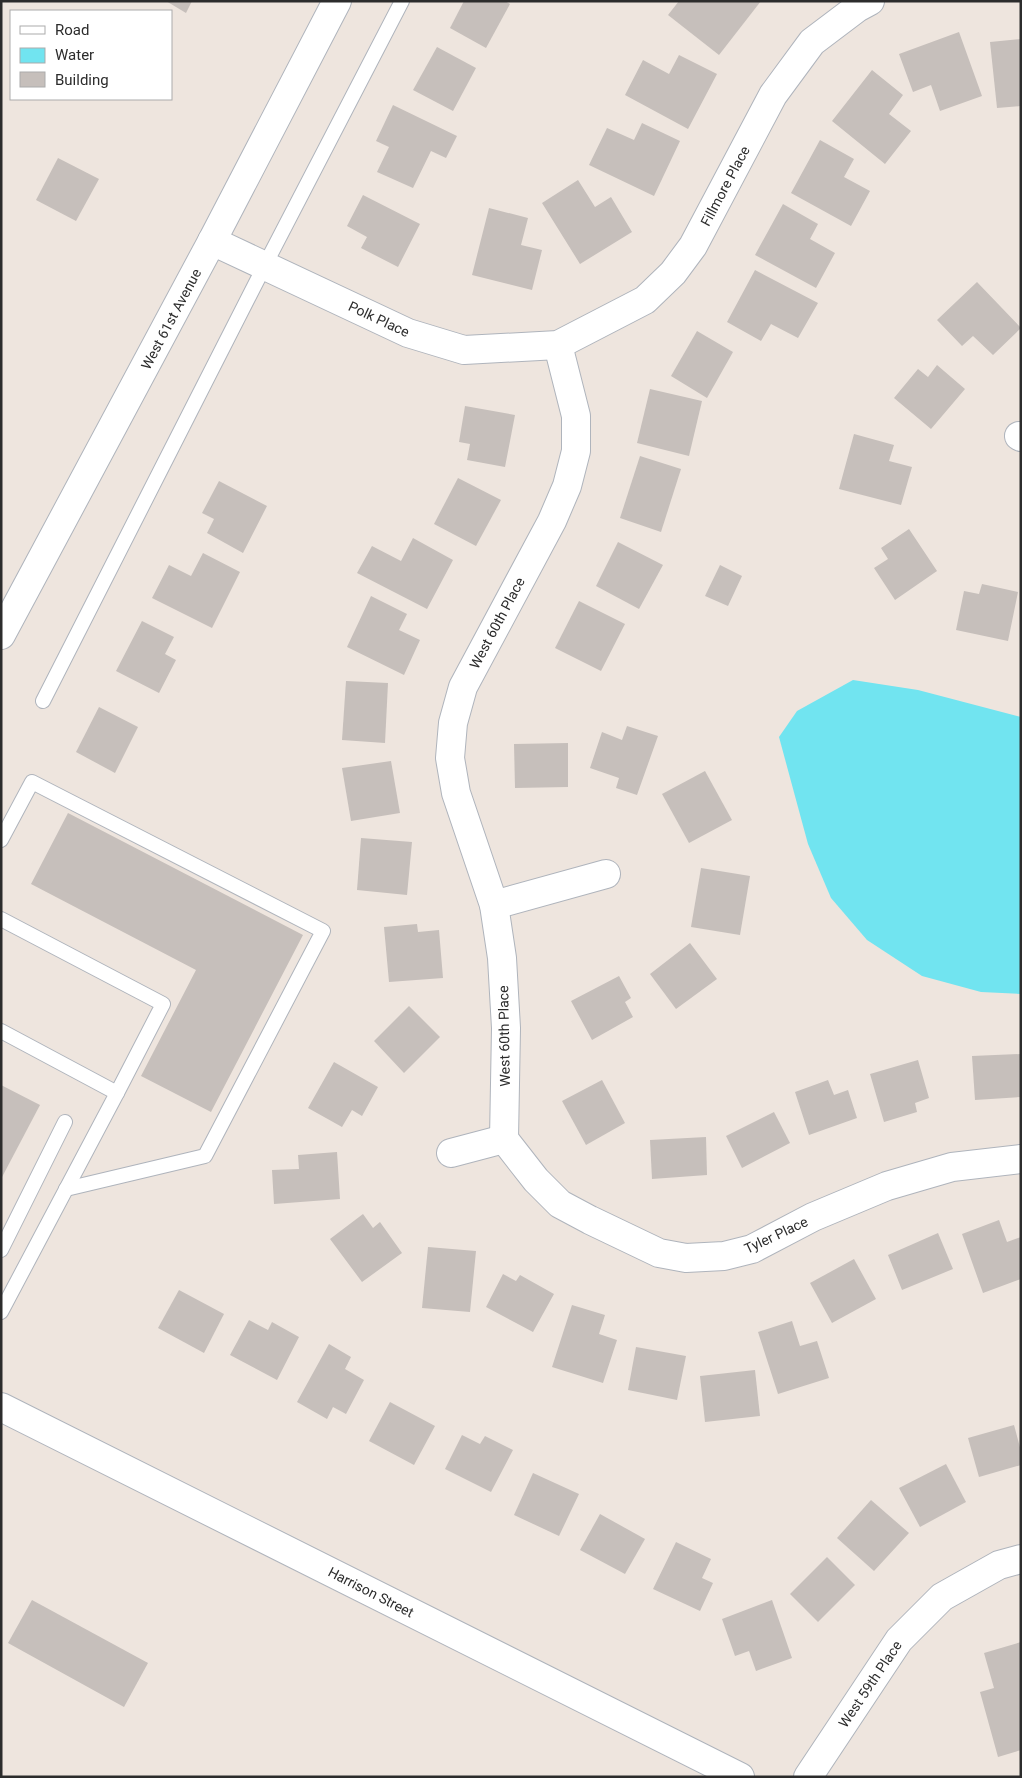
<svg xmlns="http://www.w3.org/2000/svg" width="1022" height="1778" viewBox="0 0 1022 1778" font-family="Roboto,sans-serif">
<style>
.water{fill:#71e4f0}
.building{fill:#c6bfbb}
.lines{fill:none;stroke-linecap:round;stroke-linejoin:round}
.service-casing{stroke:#afb4bc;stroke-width:16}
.minor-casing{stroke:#afb4bc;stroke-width:30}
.tertiary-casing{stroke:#afb4bc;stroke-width:30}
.secondary-casing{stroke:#afb4bc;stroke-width:30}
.service{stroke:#fff;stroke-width:14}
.minor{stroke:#fff;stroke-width:28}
.tertiary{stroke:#fff;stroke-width:28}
.secondary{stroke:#fff;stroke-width:28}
.labels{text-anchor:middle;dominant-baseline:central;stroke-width:4;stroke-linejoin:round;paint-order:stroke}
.street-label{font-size:14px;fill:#2c2c2c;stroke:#fff}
</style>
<rect width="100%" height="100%" fill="#eee5de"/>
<!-- water -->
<path class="water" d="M853 680 918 690 1021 717V994L981 992 922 976 867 940 831 898 808 844 779 737 797 711Z"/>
<!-- building -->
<g class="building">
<path d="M166 1H192L186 13Z"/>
<path d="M464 1H505L510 4 486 48 450 28Z"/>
<path d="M679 1H761L719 55 668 15Z"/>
<path d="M959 32 982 96 940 111 931 85 913 92 899 54Z"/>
<path d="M1021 39V106L997 108 990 42Z"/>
<path d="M437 47 476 68 453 111 413 90Z"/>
<path d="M679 55 717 74 688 129 625 95 643 60 669 74Z"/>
<path d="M872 70 903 95 889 114 911 131 885 164 832 121Z"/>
<path d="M393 105 457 136 446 158 431 151 413 188 377 172 389 147 376 141Z"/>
<path d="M642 123 680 141 654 196 589 165 607 128 634 140Z"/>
<path d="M820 140 854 159 844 177 870 191 851 226 791 193Z"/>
<path d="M58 158 99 179 76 221 36 200Z"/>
<path d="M578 180 595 207 611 197 632 232 580 264 542 203Z"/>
<path d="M363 195 420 224 398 267 361 248 367 237 347 226Z"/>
<path d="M783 204 818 224 810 239 835 253 816 288 755 255Z"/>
<path d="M489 208 528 218 521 245 542 250 532 290 472 275Z"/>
<path d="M755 270 818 303 798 338 771 324 761 341 727 322Z"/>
<path d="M977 282 1021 328 993 355 973 336 962 346 937 320Z"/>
<path d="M697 331 733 352 707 398 671 376Z"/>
<path d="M937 365 965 389 931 429 894 398 918 369 928 377Z"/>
<path d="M650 389 702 401 689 456 637 443Z"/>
<path d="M465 406 515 415 505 467 467 460 470 444 459 442Z"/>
<path d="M854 434 894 445 889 461 912 467 901 505 839 489Z"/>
<path d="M640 456 681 469 661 532 620 518Z"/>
<path d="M458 478 501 500 476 546 434 524Z"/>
<path d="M219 481 267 506 243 553 207 533 214 519 202 513Z"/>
<path d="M909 529 937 571 895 600 874 568 888 559 881 548Z"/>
<path d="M413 538 453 560 427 609 357 573 372 546 401 561Z"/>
<path d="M618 542 663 565 639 609 596 586Z"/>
<path d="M203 553 240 572 212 628 152 598 169 565 191 576Z"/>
<path d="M720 565 742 576 728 606 705 596Z"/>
<path d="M982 584 1018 592 1008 641 956 630 964 591 979 594Z"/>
<path d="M371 596 407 614 399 630 420 640 404 675 347 647Z"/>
<path d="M579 601 625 624 601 671 555 648Z"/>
<path d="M142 621 174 637 165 654 176 660 159 693 116 671Z"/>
<path d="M346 681 388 683 385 743 342 740Z"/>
<path d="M99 707 138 727 115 773 76 752Z"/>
<path d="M627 726 658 736 637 795 616 788 619 778 590 768 602 732 622 740Z"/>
<path d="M568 743V787L515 788 514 744Z"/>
<path d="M391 761 400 813 351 821 342 768Z"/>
<path d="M705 771 732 820 689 843 662 794Z"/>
<path d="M68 813 303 935 211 1112 141 1076 196 970 31 884Z"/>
<path d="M361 838 412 842 407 895 357 890Z"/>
<path d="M701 868 750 876 740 935 691 927Z"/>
<path d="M417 924 418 932 439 930 443 978 389 982 384 927Z"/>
<path d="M690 943 717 979 676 1009 650 974Z"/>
<path d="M619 976 631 998 625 1002 633 1017 592 1040 571 1001Z"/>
<path d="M409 1006 440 1037 404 1073 374 1041Z"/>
<path d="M1021 1054V1097L975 1100 972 1056Z"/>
<path d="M918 1060 929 1098 915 1103 917 1112 884 1122 870 1074Z"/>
<path d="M334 1062 378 1087 362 1116 352 1110 342 1127 308 1108Z"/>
<path d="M602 1080 625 1123 586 1145 562 1101Z"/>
<path d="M828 1080 834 1095 848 1090 857 1118 809 1135 795 1092Z"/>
<path d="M1 1085 40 1105 1 1179Z"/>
<path d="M774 1112 790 1143 742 1168 726 1136Z"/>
<path d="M706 1137 707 1175 652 1179 650 1140Z"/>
<path d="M337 1152 340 1199 274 1204 272 1170 299 1169 298 1155Z"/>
<path d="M363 1214 373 1228 380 1222 402 1253 362 1282 330 1239Z"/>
<path d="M999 1220 1007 1242 1021 1237V1279L983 1293 962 1234Z"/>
<path d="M938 1233 953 1269 902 1290 888 1255Z"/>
<path d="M428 1247 476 1251 470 1312 422 1308Z"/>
<path d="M854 1259 876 1299 832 1323 810 1283Z"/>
<path d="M503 1274 516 1281 520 1275 554 1294 533 1332 486 1307Z"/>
<path d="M179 1290 224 1314 204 1353 158 1328Z"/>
<path d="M572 1305 605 1315 599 1334 617 1340 603 1383 552 1367Z"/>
<path d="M249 1320 268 1330 272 1322 299 1337 277 1380 230 1355Z"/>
<path d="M792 1321 800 1346 817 1341 829 1378 778 1394 758 1332Z"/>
<path d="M329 1344 351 1357 345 1369 364 1380 346 1414 333 1407 327 1419 297 1402Z"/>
<path d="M636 1347 686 1356 677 1400 628 1390Z"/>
<path d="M755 1370 760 1416 705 1422 700 1376Z"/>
<path d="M390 1402 435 1426 414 1465 369 1441Z"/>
<path d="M1014 1425 1021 1451V1465L979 1477 968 1438Z"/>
<path d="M462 1435 480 1444 485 1436 513 1450 491 1492 445 1469Z"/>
<path d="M946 1464 966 1502 920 1527 899 1488Z"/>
<path d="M533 1473 579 1494 559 1536 514 1515Z"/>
<path d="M871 1500 909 1533 874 1571 837 1538Z"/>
<path d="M600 1514 645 1539 625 1574 580 1550Z"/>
<path d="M676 1542 711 1559 702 1578 713 1583 700 1611 653 1589Z"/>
<path d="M827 1557 855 1585 818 1622 790 1594Z"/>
<path d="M32 1600 148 1663 124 1707 8 1643Z"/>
<path d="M772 1600 792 1658 756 1671 749 1651 735 1656 722 1619Z"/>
<path d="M1021 1642V1750L998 1757 980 1692 994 1688 984 1653Z"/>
</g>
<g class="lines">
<defs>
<g id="service">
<path d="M43 701 265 265 402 1"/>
<path d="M1 840 32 782 323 931 205 1156 66 1189"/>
<path d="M1 919 163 1004 117 1093"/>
<path d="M1 1031 117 1093 1 1312"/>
<path d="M1 1250 65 1122"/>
</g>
<g id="minor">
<path d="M212 241 408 333 464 350 558 345 645 300 673 273 693 246 773 95 812 42 857 8 870 1"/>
<path d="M1019 436 1021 437"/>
<path d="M494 905 606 874"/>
<path d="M504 1139 506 1028 502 958 494 905 456 793 450 758 453 723 463 687 552 521 567 486 576 451V416L558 345"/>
<path d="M504 1139 536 1180 560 1204 590 1220 659 1253 686 1258 724 1256 752 1249 813 1217 887 1186 952 1167 1021 1159"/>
<path d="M451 1153 504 1139"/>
<path d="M808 1777 899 1640 942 1597 999 1565 1021 1559"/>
</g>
<path id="tertiary" d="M1 1407 740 1777"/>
<path id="secondary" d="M1 635 212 241 337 1"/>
</defs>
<!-- service casing -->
<use href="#service" class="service-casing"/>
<!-- minor casing -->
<use href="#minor" class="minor-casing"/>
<!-- tertiary casing -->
<use href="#tertiary" class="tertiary-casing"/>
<!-- secondary casing -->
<use href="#secondary" class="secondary-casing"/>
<!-- service -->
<use href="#service" class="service"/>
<!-- minor -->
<use href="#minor" class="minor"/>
<!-- tertiary -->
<use href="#tertiary" class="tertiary"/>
<!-- secondary -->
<use href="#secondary" class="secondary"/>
</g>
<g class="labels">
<!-- street labels -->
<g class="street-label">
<text transform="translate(725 186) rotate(-62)">Fillmore Place</text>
<text transform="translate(171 319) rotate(-62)">West 61st Avenue</text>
<text transform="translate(379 319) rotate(25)">Polk Place</text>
<text transform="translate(497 623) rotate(-62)">West 60th Place</text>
<text transform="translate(504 1036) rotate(-91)">West 60th Place</text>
<text transform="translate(776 1235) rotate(-25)">Tyler Place</text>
<text transform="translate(371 1592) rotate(27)">Harrison Street</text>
<text transform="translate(870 1684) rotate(-56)">West 59th Place</text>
</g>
</g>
<!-- border -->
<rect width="1022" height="1778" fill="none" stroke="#2c2c2c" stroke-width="5"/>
<!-- legend -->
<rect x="10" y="10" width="162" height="90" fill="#ffffff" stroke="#ababab"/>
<rect x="20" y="26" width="25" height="8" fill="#ffffff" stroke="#ababab"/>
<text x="55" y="35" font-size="15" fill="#2c2c2c">Road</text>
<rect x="20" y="48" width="25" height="15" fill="#71e4f0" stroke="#ababab"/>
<text x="55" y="60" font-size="15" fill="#2c2c2c">Water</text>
<rect x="20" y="72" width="25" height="15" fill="#c6bfbb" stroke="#ababab"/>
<text x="55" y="85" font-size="15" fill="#2c2c2c">Building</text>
</svg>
